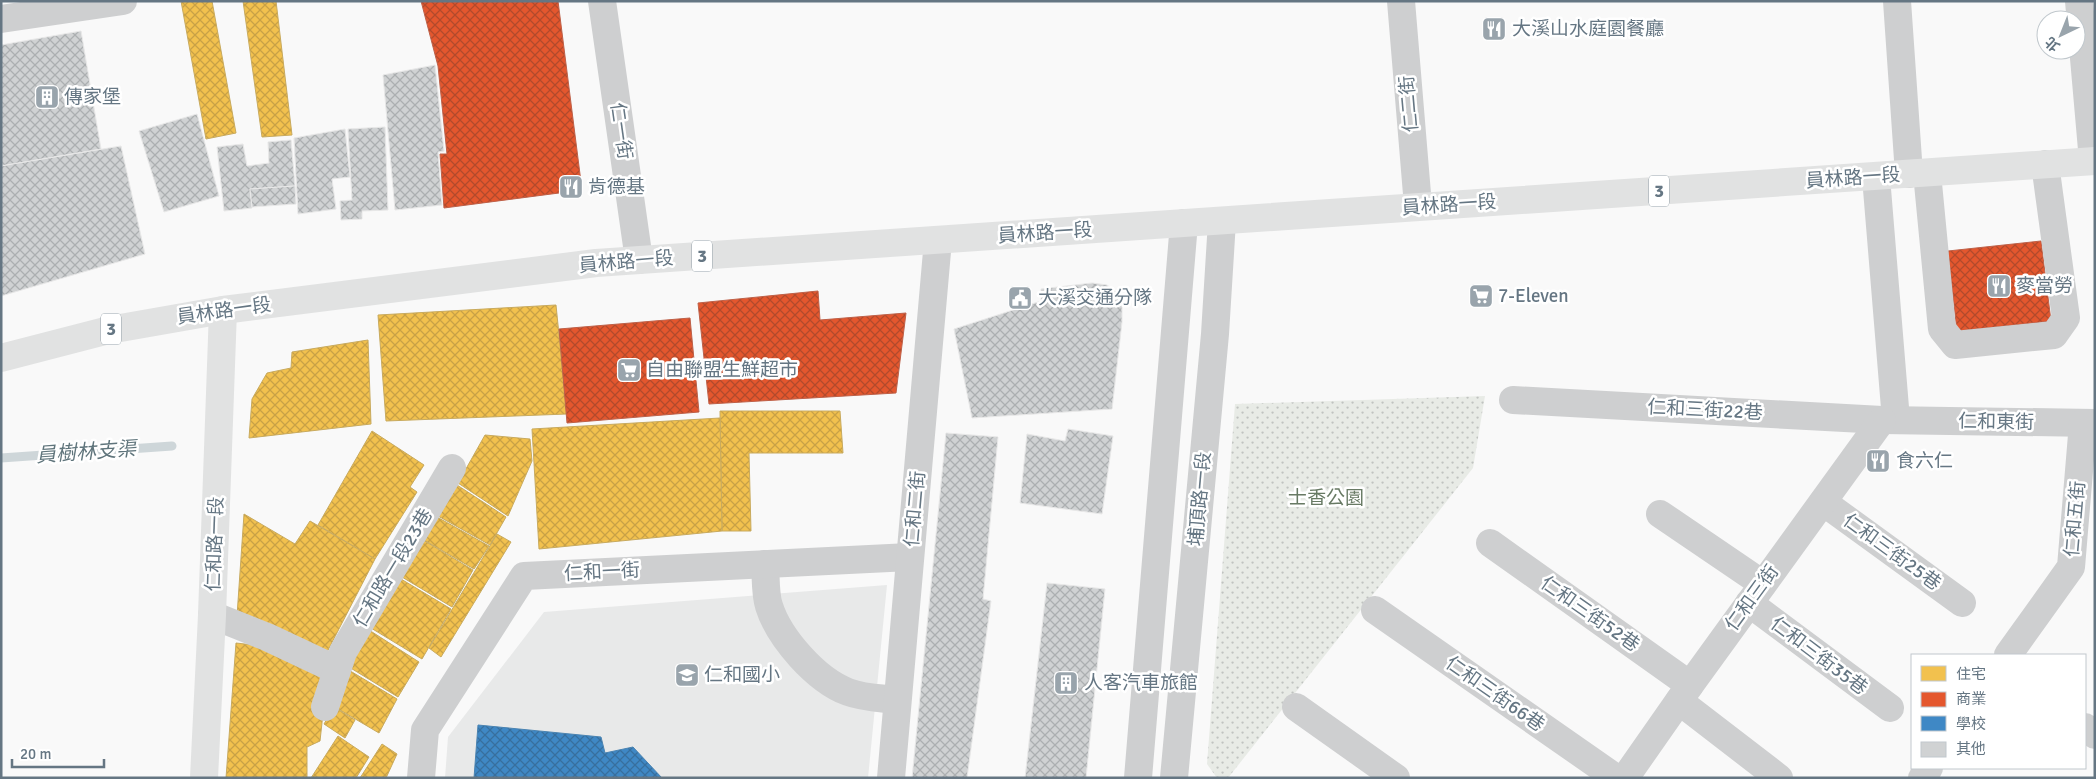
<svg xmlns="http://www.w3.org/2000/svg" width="2096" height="779" viewBox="0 0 2096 779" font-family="Signika,'Noto Sans TC',sans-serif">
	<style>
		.built { fill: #e8e9e9 }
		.park { fill: url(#park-dots) }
		.homes { fill: url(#homes-cross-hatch); stroke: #c8aa5e }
		.shops { fill: url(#shops-cross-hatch); stroke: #be6048 }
		.schools { fill: url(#schools-cross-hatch); stroke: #4a83b1 }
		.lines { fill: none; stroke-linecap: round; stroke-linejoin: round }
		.stream { stroke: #ced6d9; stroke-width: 9 }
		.building { fill: url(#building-cross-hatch); stroke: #e8e8e8 }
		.minor { stroke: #cecfd0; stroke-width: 28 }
		.major { stroke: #e1e2e2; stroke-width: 28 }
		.labels { text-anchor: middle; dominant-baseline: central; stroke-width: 5; stroke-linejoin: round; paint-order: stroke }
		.shield { fill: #fff; stroke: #939fa8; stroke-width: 1 }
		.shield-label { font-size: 18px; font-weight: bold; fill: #657683 }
		.poi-label { font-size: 19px; fill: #657683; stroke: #fff; text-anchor: start }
		.street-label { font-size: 19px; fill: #657683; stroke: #fff }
		.park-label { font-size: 19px; fill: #687a64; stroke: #fff }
		.water-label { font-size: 20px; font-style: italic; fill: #60757c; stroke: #fff }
	</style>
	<defs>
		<pattern id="park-dots" width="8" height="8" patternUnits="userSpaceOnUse" patternTransform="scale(1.25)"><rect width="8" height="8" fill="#e8ebe6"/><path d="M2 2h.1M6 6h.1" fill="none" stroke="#c0c3c0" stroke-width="1.8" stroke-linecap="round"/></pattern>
		<pattern id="homes-cross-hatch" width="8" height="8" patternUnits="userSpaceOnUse" patternTransform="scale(1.25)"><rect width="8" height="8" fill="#f2c14e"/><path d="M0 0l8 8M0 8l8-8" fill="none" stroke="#c8a146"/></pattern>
		<pattern id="shops-cross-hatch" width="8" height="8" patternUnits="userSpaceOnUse" patternTransform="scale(1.25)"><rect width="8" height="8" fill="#e4572e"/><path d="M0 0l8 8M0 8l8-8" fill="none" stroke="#b24a2c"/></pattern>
		<pattern id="schools-cross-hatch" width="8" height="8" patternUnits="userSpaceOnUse" patternTransform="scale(1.25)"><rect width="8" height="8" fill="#3f88c5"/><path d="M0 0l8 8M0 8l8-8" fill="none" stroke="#376f9e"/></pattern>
		<pattern id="building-cross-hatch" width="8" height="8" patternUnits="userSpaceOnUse" patternTransform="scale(1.25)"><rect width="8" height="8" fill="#d0d2d3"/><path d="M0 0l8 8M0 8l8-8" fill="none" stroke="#acafb1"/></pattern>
	</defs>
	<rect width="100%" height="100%" fill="#f9f9f9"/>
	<!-- built -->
	<path class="built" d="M887,585L868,778H445L448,737L544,612Z"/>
	<!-- park -->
	<path class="park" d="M1485,396L1473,468L1228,778H1217L1207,764L1235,404Z"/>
	<!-- homes -->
	<g class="homes">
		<path d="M181,1H212L236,133L206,139Z"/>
		<path d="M243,1H276L292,135L262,137Z"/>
		<path d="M556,305L567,414L386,421L378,315Z"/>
		<path d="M368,340L371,424L249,438L252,399L267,373L291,368L292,352Z"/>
		<path d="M720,411H840L843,453H749L751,531H722Z"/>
		<path d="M720,418L722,531L539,549L532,429Z"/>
		<path d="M372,431L424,465L410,487L417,492L375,559L318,525Z"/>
		<path d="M485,435L530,439L532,461L508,516L458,483Z"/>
		<path d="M457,485L506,517L490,545L438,516Z"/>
		<path d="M244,514L295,544L310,521L375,559L324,658L237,616Z"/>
		<path d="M437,517L489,546L474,569L424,540Z"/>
		<path d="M497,534L511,542L441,657L429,648Z"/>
		<path d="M423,540L473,570L452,607L402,577Z"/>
		<path d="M401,579L451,609L422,659L371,628Z"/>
		<path d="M369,630L419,662L398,697L349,667Z"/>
		<path d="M236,643L279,648L328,668L320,741L307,747V778H226Z"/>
		<path d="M347,669L397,699L379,733L330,704Z"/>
		<path d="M334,707L355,720L345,738L324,724Z"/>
		<path d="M338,736L369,757L356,778H311Z"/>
		<path d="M382,744L397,754L386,778H360Z"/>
	</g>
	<!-- shops -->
	<g class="shops">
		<path d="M421,1H558L582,190L444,208L440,154H447L438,66Z"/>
		<path d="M2041,241L2051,321L1957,331L1948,251Z"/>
		<path d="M818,291L820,320L906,313L896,393L709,404L698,303Z"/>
		<path d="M690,318L699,412L567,423L559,329Z"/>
	</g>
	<!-- schools -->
	<path class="schools" d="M478,725L601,737L605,753L633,747L662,778H474Z"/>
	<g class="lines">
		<!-- stream -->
		<path class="stream" d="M1,458L172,446"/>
	</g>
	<!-- building -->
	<g class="building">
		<path d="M81,31L101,149L1,166V45Z"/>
		<path d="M435,65L444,151L438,152L442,205L395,210L383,75Z"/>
		<path d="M197,114L219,196L164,212L139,131Z"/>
		<path d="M385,127L388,210L362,211V219L341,220L340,201L352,200L348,129Z"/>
		<path d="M345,129L350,177L332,179L336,209L298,214L294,138Z"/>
		<path d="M291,140L295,186L250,189L252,208L224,211L217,147L243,144L247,166L269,163L268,142Z"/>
		<path d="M121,146L145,254L1,296V166Z"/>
		<path d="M295,186L296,204L252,207L250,189Z"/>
		<path d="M1092,283L1107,285L1116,292L1122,300V322L1112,409L972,418L954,329L1041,301V289Z"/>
		<path d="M1068,429L1113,436L1102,514L1020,503L1027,434L1065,441Z"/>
		<path d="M946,433L998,437L983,599L991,601L967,778H912Z"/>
		<path d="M1047,583L1105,589L1086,778H1025Z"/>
	</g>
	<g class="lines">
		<!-- minor -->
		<g class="minor">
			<path d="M602,1L639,260"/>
			<path d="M1401,1L1418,206"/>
			<path d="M1897,1L1909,174"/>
			<path d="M2079,1L2093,161"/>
			<path d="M1,19L123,1"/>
			<path d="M1927,173L1942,329L1955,345L2054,335L2066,318L2045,164"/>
			<path d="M1876,177L1896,420"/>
			<path d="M1513,400L1882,420L2095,423"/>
			<path d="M1823,502L1962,603"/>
			<path d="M1660,514L1763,584"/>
			<path d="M1490,543L1690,685"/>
			<path d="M765,564C766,577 765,594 769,606C779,638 816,680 848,692C864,698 881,698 897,700"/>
			<path d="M1749,603L1890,708"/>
			<path d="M1375,610L1616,778"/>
			<path d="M212,615L267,637L337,670"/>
			<path d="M2008,655L2071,567L2083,423"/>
			<path d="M1679,701L1779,778"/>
			<path d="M325,707L343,652L452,468"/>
			<path d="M1296,707L1396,778"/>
			<path d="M2085,727L2095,735"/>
			<path d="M421,778L425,730L524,576L910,557"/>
			<path d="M891,778L938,240"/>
			<path d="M1138,778L1184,223"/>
			<path d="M1174,778L1215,334L1222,221"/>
			<path d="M1625,778L1690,685L1882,420"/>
			<path d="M1922,778L1929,768"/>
		</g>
		<!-- major -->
		<g class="major">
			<path d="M1,358L109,330L223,310L596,263L2095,161"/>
			<path d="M204,778L212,615L223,310"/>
		</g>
	</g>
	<!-- icons -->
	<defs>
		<symbol id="restaurant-square" viewBox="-11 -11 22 22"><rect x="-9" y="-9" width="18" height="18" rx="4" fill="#99a4ac" stroke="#fff"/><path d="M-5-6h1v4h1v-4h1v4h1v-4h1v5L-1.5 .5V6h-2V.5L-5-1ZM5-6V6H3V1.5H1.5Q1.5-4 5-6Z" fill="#fff"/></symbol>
		<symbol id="building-square" viewBox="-11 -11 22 22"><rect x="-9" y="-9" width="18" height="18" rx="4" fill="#99a4ac" stroke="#fff"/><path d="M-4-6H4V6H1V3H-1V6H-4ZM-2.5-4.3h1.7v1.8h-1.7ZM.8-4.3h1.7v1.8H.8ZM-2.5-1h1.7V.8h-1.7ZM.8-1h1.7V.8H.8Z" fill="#fff"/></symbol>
		<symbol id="supermarket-square" viewBox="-11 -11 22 22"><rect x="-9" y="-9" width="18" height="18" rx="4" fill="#99a4ac" stroke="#fff"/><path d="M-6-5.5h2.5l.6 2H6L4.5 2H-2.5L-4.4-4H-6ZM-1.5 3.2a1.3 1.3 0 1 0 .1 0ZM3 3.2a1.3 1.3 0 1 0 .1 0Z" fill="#fff"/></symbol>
		<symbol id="civic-square" viewBox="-11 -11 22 22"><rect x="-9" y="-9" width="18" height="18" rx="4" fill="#99a4ac" stroke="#fff"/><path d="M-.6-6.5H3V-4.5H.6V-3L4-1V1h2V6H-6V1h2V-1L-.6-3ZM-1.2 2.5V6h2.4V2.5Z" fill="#fff"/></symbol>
		<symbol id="school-square" viewBox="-11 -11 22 22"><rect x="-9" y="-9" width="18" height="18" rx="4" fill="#99a4ac" stroke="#fff"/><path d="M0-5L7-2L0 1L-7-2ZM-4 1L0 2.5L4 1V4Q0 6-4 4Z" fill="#fff"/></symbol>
	</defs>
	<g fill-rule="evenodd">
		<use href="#restaurant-square" x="1480" y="15" width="28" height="28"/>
		<use href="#building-square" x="33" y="83" width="28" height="28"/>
		<use href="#restaurant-square" x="557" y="173" width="28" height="28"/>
		<use href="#restaurant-square" x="1985" y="272" width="28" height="28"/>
		<use href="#supermarket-square" x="1467" y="282" width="28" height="28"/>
		<use href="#civic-square" x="1006" y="284" width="28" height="28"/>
		<use href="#supermarket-square" x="615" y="356" width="28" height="28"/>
		<use href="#restaurant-square" x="1864" y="447" width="28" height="28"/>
		<use href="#school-square" x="673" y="661" width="28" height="28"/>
		<use href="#building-square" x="1052" y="669" width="28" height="28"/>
	</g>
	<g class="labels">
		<!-- shield labels -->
		<g class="shield">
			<rect x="1649" y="175.5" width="20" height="31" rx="4"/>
			<rect x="692" y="240.5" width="20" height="31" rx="4"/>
			<rect x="101" y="313.5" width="20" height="31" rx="4"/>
		</g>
		<g class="shield-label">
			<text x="1659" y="191">3</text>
			<text x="702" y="256">3</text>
			<text x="111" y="329">3</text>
		</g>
		<!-- poi labels -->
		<g class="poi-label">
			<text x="1512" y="29">大溪山水庭園餐廳</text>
			<text x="64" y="97">傳家堡</text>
			<text x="588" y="187">肯德基</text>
			<text x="2016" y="286">麥當勞</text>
			<text x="1498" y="296">7-Eleven</text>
			<text x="1038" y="298">大溪交通分隊</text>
			<text x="646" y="370">自由聯盟生鮮超市</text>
			<text x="1896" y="461">食六仁</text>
			<text x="704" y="675">仁和國小</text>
			<text x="1084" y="683">人客汽車旅館</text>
		</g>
		<!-- street labels -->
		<g class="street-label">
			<text transform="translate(1409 104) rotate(-95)">仁二街</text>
			<text transform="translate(621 131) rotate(82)">仁一街</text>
			<text transform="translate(1853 178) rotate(-4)">員林路一段</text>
			<text transform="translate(1449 205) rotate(-4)">員林路一段</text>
			<text transform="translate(1045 233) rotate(-4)">員林路一段</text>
			<text transform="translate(626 262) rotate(-5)">員林路一段</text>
			<text transform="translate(224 311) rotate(-8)">員林路一段</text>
			<text transform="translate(1705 410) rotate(3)">仁和三街22巷</text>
			<text transform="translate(1996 422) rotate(1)">仁和東街</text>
			<text transform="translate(1200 499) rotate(-85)">埔頂路一段</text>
			<text transform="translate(915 509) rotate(-85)">仁和二街</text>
			<text transform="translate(2075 519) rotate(-85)">仁和五街</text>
			<text transform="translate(215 544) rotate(-88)">仁和路一段</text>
			<text transform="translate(1892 552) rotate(36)">仁和三街25巷</text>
			<text transform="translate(393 568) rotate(-59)">仁和路一段23巷</text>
			<text transform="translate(602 572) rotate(-3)">仁和一街</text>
			<text transform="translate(1752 598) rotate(-54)">仁和三街</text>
			<text transform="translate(1590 614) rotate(35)">仁和三街52巷</text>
			<text transform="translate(1819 656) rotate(37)">仁和三街35巷</text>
			<text transform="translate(1495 694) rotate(35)">仁和三街66巷</text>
		</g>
		<!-- park labels -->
		<g class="park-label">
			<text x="1326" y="498">士香公園</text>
		</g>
		<!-- water labels -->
		<g class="water-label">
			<text transform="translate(86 452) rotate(-4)">員樹林支渠</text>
		</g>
	</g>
	<!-- border -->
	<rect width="2096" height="779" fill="none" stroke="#657683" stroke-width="5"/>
	<!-- legend -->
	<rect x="1911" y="654" width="175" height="115" fill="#ffffff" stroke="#c1c8cd"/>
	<rect x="1921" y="666" width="25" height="15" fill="#f2c14e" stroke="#c1c8cd"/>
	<text x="1956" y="679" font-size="15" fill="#657683">住宅</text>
	<rect x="1921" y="692" width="25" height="15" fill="#e4572e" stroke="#c1c8cd"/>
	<text x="1956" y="704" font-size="15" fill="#657683">商業</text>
	<rect x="1921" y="716" width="25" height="15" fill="#3f88c5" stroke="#c1c8cd"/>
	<text x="1956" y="729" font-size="15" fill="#657683">學校</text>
	<rect x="1921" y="742" width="25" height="15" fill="#d0d2d3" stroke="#c1c8cd"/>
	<text x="1956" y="754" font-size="15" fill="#657683">其他</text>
	<!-- north arrow -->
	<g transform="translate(2061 35) rotate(223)"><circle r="24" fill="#ffffff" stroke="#c1c8cd"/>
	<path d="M0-4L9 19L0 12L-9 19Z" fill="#99a4ac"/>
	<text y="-8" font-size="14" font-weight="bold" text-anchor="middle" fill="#657683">北</text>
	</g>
	<!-- scale -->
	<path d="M12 759v8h92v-8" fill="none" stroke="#657683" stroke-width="2.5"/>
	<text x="20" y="759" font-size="15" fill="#657683" stroke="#ffffff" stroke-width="4" paint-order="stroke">20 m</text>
</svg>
